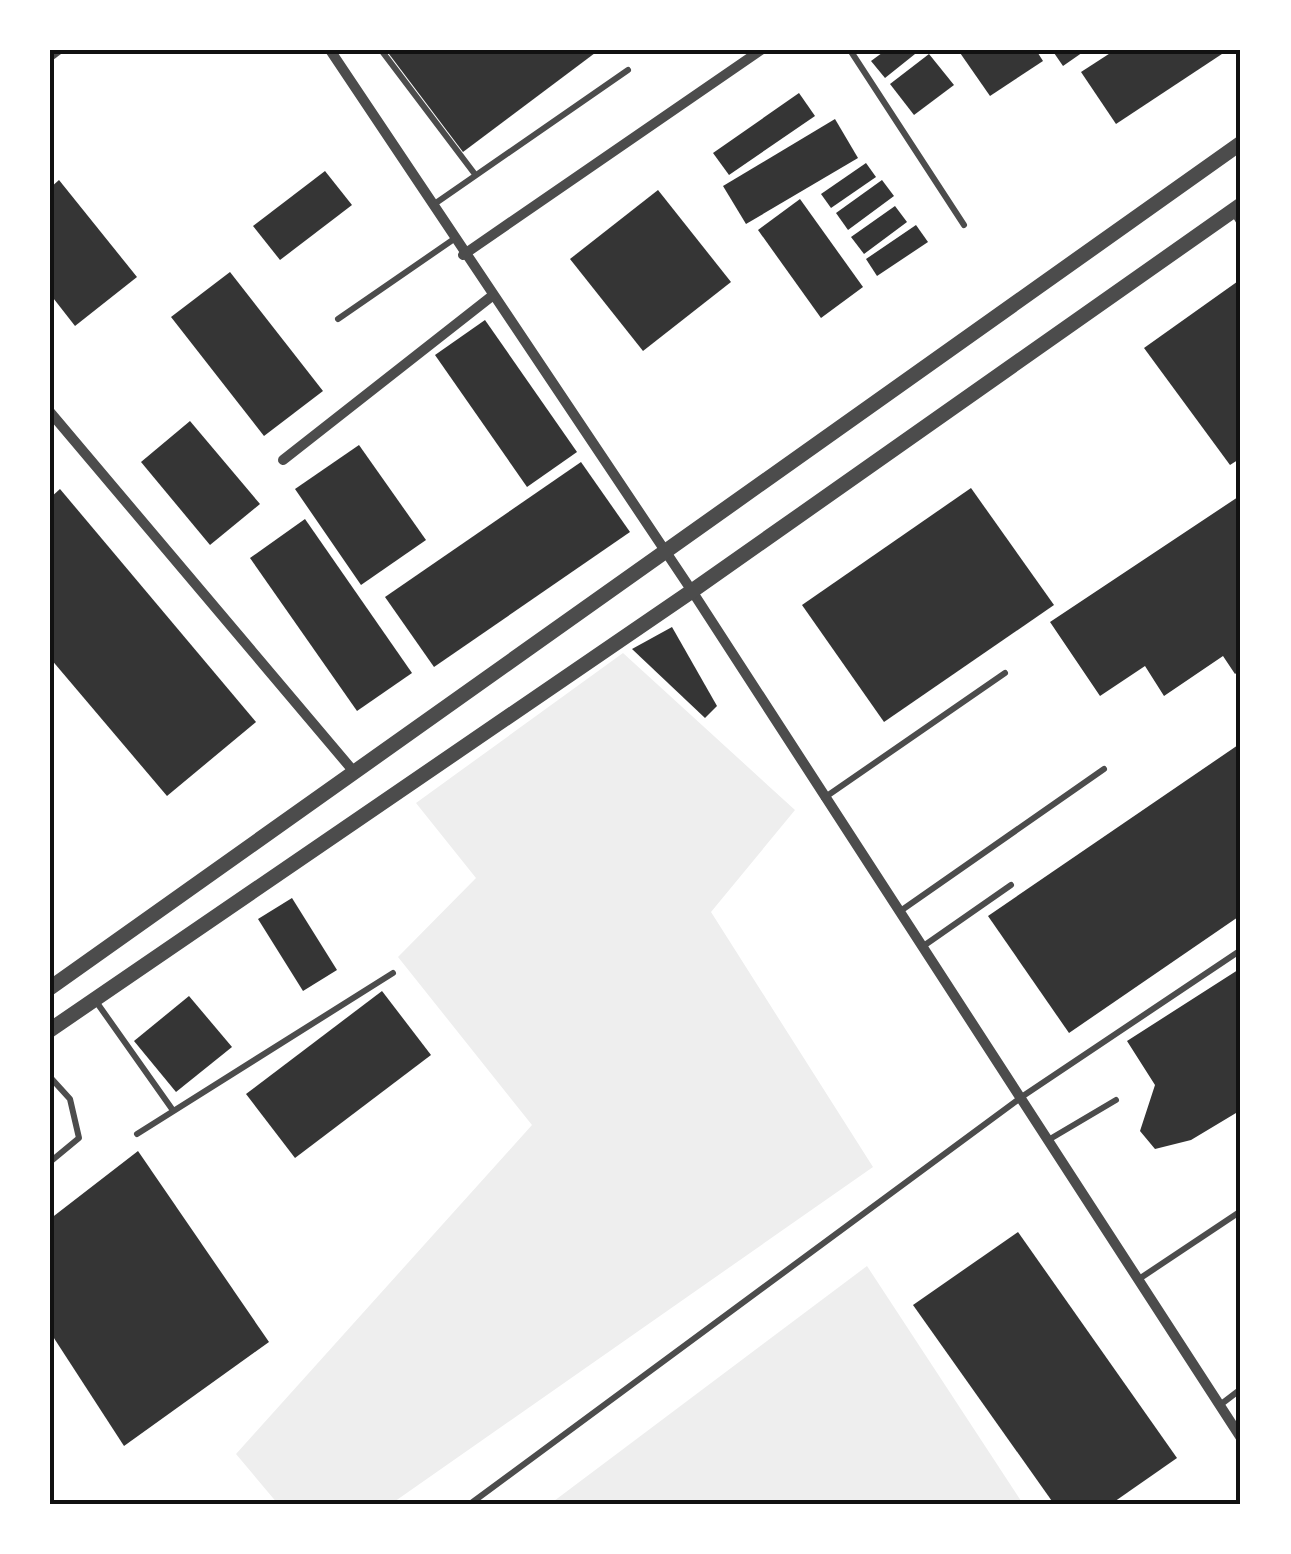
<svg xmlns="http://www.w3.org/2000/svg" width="1291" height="1554" viewBox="0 0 1291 1554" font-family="Roboto,sans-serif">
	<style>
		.green { fill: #eee }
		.building { fill: #353535 }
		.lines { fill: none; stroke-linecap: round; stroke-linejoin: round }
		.service { stroke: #4c4c4c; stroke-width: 6 }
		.minor { stroke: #4c4c4c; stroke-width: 10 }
		.tertiary { stroke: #4c4c4c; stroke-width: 15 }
		.neatline { fill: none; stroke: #111; stroke-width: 4 }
	</style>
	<rect width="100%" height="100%" fill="#fff"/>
	<!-- green -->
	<g class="green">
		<path d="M623,653L795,810L711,912L873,1167L391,1504H278L236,1454L532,1125L398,957L476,878L416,803Z"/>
		<path d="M867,1266L1023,1504H550Z"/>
	</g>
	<!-- building -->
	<g class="building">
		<path d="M386,50H599L463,152Z"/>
		<path d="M886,50H920L885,78L871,61Z"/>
		<path d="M958,50H1036L1043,61L990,96Z"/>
		<path d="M1052,50H1086L1063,66Z"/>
		<path d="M1115,50H1228L1116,124L1081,72Z"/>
		<path d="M929,54L954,85L914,115L890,84Z"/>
		<path d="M799,93L815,116L729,175L713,153Z"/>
		<path d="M835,119L858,158L746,224L723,186Z"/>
		<path d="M866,163L876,177L831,208L821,194Z"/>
		<path d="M325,171L352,205L280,260L253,226Z"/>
		<path d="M59,180L137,277L75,326L50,294V188Z"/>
		<path d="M882,180L894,196L848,230L836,213Z"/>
		<path d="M658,190L731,282L643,351L570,259Z"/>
		<path d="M800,199L863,287L821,318L758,230Z"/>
		<path d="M895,206L907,222L864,254L851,237Z"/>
		<path d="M916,225L928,242L877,276L866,259Z"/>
		<path d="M230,272L323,391L264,436L171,317Z"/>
		<path d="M1241,279V458L1230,465L1144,348Z"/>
		<path d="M485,320L577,452L527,487L435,355Z"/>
		<path d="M190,421L260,504L210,545L141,462Z"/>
		<path d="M359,445L426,540L361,585L295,489Z"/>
		<path d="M581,462L630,532L434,667L385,597Z"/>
		<path d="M971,488L1054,605L884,722L802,605Z"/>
		<path d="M60,489L256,722L167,796L50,658V498Z"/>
		<path d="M1238,497L1241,669L1235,674L1223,656L1164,696L1145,666L1100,696L1050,622Z"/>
		<path d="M305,519L412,673L357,711L250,558Z"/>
		<path d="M672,627L717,706L705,718L632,649Z"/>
		<path d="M1241,743V915L1069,1033L988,916Z"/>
		<path d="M292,898L337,970L303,991L258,919Z"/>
		<path d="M1241,968V1110L1191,1140L1155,1149L1140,1131L1155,1085L1127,1041Z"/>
		<path d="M382,991L431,1055L295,1158L246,1094Z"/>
		<path d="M189,996L232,1047L176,1092L134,1041Z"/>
		<path d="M138,1151L269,1342L124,1446L50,1332V1219Z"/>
		<path d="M1018,1232L1177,1458L1111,1504H1054L913,1305Z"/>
	</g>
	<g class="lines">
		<!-- service -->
		<g class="service">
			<path d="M381,50L474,173"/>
			<path d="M850,50L964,225"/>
			<path d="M433,205L628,70"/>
			<path d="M1233,212L1241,225"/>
			<path d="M338,319L454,239"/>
			<path d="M824,798L1005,673"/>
			<path d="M899,912L1104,769"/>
			<path d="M922,947L1011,885"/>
			<path d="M95,1000L172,1109"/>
			<path d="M50,1077L70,1099L79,1138L50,1162"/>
			<path d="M137,1134L393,973"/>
			<path d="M1050,1139L1116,1100"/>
			<path d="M1139,1279L1241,1211"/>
			<path d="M1220,1405L1241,1389"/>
			<path d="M470,1504L1023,1096L1241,950"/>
		</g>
		<!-- minor -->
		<g class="minor">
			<path d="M330,50L692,591L1241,1438"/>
			<path d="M50,56L58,50"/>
			<path d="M463,255L761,50"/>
			<path d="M50,412L355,773"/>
			<path d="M283,460L492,296"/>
		</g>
		<!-- tertiary -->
		<g class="tertiary">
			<path d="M50,988L1241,143"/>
			<path d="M50,1030L692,591L1241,205"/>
		</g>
	</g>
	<!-- border -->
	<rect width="1291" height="1554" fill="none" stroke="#ffffff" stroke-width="105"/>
	<rect x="52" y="52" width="1186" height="1450" class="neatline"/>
</svg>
